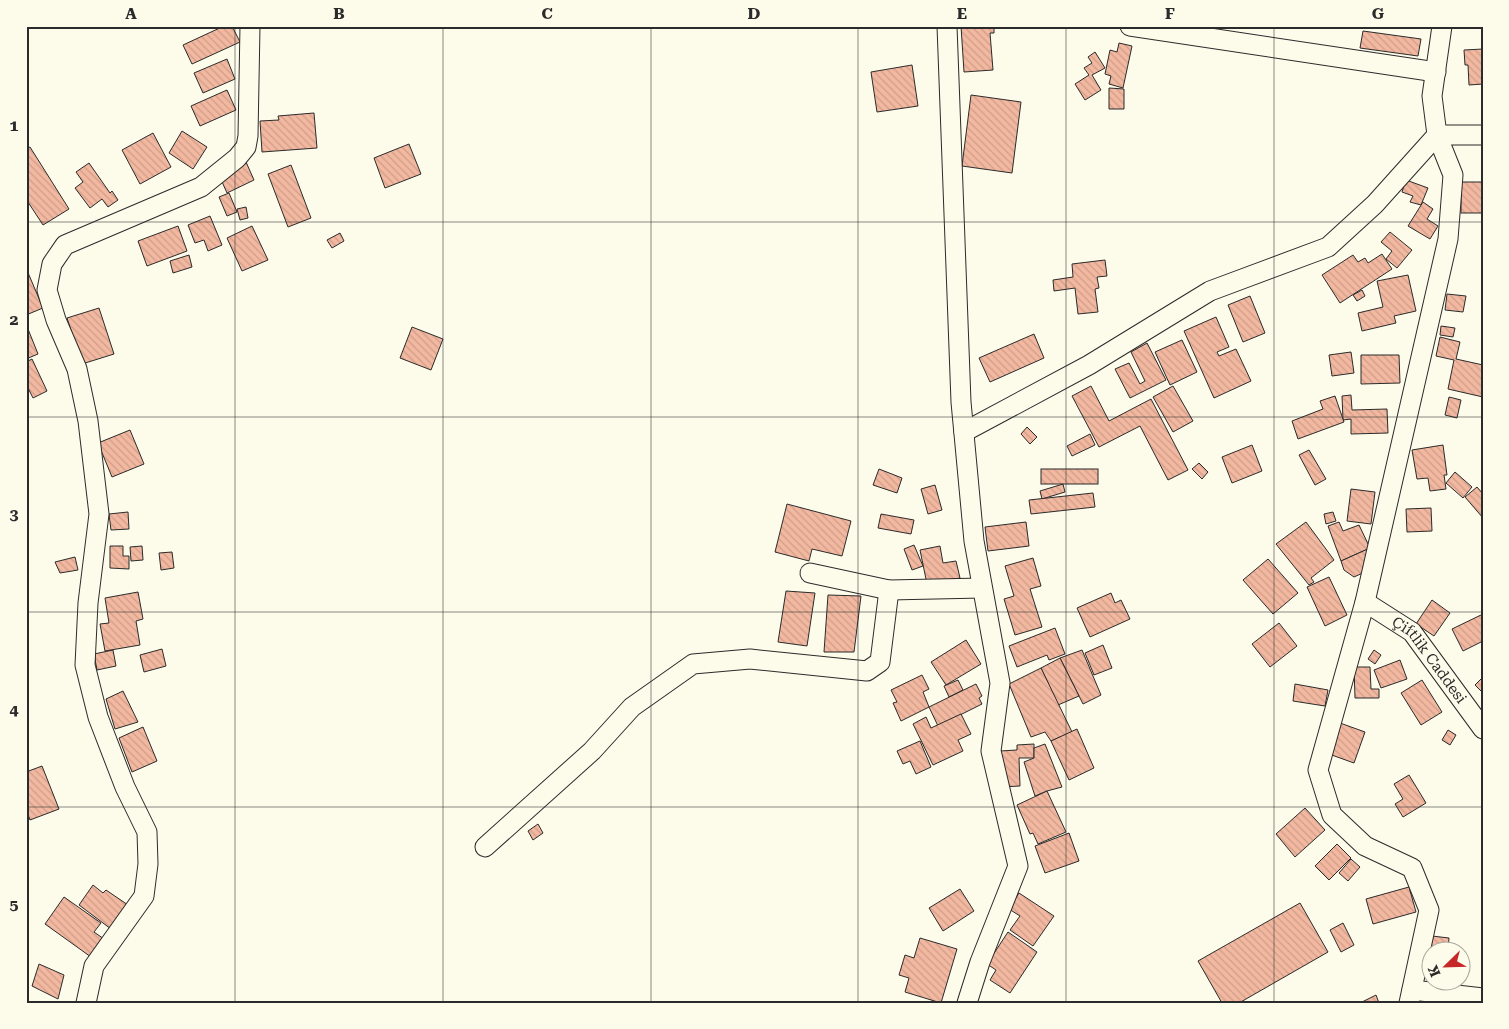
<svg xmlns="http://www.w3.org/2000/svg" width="1509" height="1029" viewBox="0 0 1509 1029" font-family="'Roboto Serif',serif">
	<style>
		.building { fill: url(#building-back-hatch); stroke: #2b2b2b }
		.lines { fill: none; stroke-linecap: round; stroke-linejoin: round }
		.minor-casing { stroke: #2b2b2b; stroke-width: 21 }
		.minor { stroke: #fdfbea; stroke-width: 19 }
		.grid { fill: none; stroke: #2b2b2b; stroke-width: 1; stroke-opacity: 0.55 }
		.labels { text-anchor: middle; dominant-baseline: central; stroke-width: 4; stroke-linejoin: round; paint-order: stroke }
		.street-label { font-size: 15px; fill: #2b2b2b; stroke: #fdfbea }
		.neatline { fill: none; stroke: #2b2b2b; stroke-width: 2 }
		.grid-label { font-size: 16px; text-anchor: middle; font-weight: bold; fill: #2b2b2b }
	</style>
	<defs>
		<pattern id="building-back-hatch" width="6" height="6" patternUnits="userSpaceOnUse" patternTransform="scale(1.25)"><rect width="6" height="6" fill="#f2b8a0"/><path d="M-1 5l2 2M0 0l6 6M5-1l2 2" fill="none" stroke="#d09e8a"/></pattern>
	</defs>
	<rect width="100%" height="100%" fill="#fdfbea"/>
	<!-- building -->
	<g class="building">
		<path d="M224,26H232L240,42L192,64L183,45Z"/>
		<path d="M961,26H994V33H990L993,70L964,72Z"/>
		<path d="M1363,31L1421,39L1418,56L1360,48Z"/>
		<path d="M1119,43L1132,46L1123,88L1109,84L1111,76L1105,74L1110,50L1117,52Z"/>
		<path d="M1483,49V84L1469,85L1468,65H1465L1464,50Z"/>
		<path d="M1095,52L1105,68L1092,75L1101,90L1085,100L1075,84L1089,75L1084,68L1092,63L1088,57Z"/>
		<path d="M227,59L235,79L203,93L194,73Z"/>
		<path d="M912,65L918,106L877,112L871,72Z"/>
		<path d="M1109,88L1124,89V109H1109Z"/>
		<path d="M227,90L236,110L200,126L191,106Z"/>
		<path d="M971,95L1021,102L1012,173L962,166Z"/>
		<path d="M314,113L317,148L262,152L260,121L279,120L278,116Z"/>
		<path d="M182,131L207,147L193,169L169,153Z"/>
		<path d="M153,133L171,167L140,184L122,150Z"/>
		<path d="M409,144L421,174L385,188L374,158Z"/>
		<path d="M30,147L69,209L43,225L26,199V149Z"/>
		<path d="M246,162L254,180L227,193L219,175Z"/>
		<path d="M89,163L110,193L112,191L118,200L108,207L102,199L90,208L75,188L83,182L76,172Z"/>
		<path d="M291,165L311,218L288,227L268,174Z"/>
		<path d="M1406,180L1428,188L1421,205L1410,202L1413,196L1402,192Z"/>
		<rect x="1461" y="182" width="22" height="31"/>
		<path d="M229,193L237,212L227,216L219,197Z"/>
		<path d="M1423,202L1433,209L1427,219L1438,226L1430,239L1408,226Z"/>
		<path d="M246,207L248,218L240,220L237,209Z"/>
		<path d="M210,216L222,245L208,251L204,240L195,243L188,225Z"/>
		<path d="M178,226L187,251L147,266L138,241Z"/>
		<path d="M252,226L268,260L242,271L227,238Z"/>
		<path d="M1390,232L1412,250L1397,268L1386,259L1392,251L1381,242Z"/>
		<path d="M340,233L344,241L332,248L327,240Z"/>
		<path d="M1382,254L1392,269L1340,303L1322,275L1353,255L1358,262L1365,258L1368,263Z"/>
		<path d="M189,255L192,267L173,273L170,261Z"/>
		<path d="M1105,260L1107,276L1097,277L1099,288L1095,289L1098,312L1078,314L1075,288L1054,291L1053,280L1073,277L1072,264Z"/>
		<path d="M26,268L43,308L26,315Z"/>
		<path d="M1408,275L1416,311L1394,316L1396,323L1362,331L1358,313L1383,307L1377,281Z"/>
		<path d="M1362,290L1365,296L1357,301L1353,295Z"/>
		<path d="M1447,294L1466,296L1463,312L1445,310Z"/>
		<path d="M1250,296L1265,333L1243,342L1228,305Z"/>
		<path d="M99,308L114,354L82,364L67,318Z"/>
		<path d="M1216,317L1229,347L1217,352L1219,356L1236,349L1251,381L1214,398L1184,331Z"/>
		<path d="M26,324L38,354L26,359Z"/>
		<path d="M1441,326L1455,328L1453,337L1440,335Z"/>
		<path d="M412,327L443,339L431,370L400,358Z"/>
		<path d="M1034,334L1044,358L990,382L979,358Z"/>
		<path d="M1440,337L1460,342L1456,359L1483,365V397L1448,389L1454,360L1436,356Z"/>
		<path d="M1182,340L1197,372L1170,385L1155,352Z"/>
		<path d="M1147,343L1166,380L1130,398L1115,369L1129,363L1140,384L1145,381L1131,352Z"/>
		<path d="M1351,352L1354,373L1332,376L1329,355Z"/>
		<path d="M1361,355H1399L1400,383L1361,384Z"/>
		<path d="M32,359L47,391L33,398L26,384V362Z"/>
		<path d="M1091,386L1109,421L1151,399L1188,470L1168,480L1140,426L1099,447L1072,396Z"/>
		<path d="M1173,386L1193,421L1173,432L1153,397Z"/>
		<path d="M1351,395L1352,410L1387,409L1388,433L1351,434V419L1343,420L1342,396Z"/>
		<path d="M1335,396L1344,422L1298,439L1292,421L1323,409L1320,401Z"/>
		<path d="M1449,397L1461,400L1457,418L1445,415Z"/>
		<path d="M1027,427L1037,437L1030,444L1021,434Z"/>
		<path d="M130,430L144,464L112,477L98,443Z"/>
		<path d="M1090,434L1095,445L1072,456L1067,446Z"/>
		<path d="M1252,445L1262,471L1232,483L1222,457Z"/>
		<path d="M1443,445L1447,475H1444L1446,489L1430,491L1428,478L1417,479L1412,450Z"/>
		<path d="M1309,450L1326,479L1315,485L1299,455Z"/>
		<path d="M1199,463L1208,472L1202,479L1192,469Z"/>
		<path d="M879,469L902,478L897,493L873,485Z"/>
		<rect x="1041" y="469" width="57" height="15"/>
		<path d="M1455,472L1472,487L1463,498L1446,483Z"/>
		<path d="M1063,484L1065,492L1042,499L1040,491Z"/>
		<path d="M935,485L942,510L928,514L921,489Z"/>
		<path d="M1477,487L1483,494V518L1465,497Z"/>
		<path d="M1351,489L1375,492L1371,524L1347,521Z"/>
		<path d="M1093,493L1095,507L1031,514L1029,500Z"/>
		<path d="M787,504L851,521L842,556L812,549L809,561L775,552Z"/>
		<path d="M1431,508L1432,531L1407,532L1406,509Z"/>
		<path d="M128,512L129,529L111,530L109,514Z"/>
		<path d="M1333,512L1336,521L1326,524L1324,514Z"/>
		<path d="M881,514L914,520L911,534L878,528Z"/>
		<path d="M1026,522L1029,546L988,551L985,527Z"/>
		<path d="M1306,522L1334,560L1311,578L1314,582L1309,585L1276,544Z"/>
		<path d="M1339,522L1343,531L1359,525L1370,548L1341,561L1328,526Z"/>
		<path d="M914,545L923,566L912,570L904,549Z"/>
		<path d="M110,546H123V556H129V569L110,568Z"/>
		<path d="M142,546L143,560L131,561L130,547Z"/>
		<path d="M940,546L943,563L956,561L960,578L927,584L920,550Z"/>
		<path d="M1370,548L1365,572L1354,577L1344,570L1341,561Z"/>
		<path d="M172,552L174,568L161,570L159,553Z"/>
		<path d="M75,557L78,570L60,573L55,562Z"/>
		<path d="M1033,558L1041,586L1030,589L1042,627L1015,635L1004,599L1014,596L1005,566Z"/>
		<path d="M1268,559L1298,593L1273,614L1243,580Z"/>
		<path d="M1329,577L1347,615L1325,626L1307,587Z"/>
		<path d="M786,591L815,593L807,646L778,642Z"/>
		<path d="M138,592L143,619L136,621L140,645L105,651L100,624L109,623L105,598Z"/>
		<path d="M1111,593L1115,603L1121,600L1130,619L1090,637L1077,608Z"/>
		<path d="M828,595L861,596L854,652H824Z"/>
		<path d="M1432,600L1450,613L1434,636L1416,624Z"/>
		<path d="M1483,614V641L1463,651L1452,629Z"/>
		<path d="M1279,623L1297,646L1270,667L1252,644Z"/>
		<path d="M1055,628L1065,654L1049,660L1047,655L1017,667L1009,646Z"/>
		<path d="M966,640L981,664L946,685L931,662Z"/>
		<path d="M1103,645L1112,668L1094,675L1085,653Z"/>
		<path d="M162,649L166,666L144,672L140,655Z"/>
		<path d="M113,650L116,666L97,670L94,654Z"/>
		<path d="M1082,650L1101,695L1083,704L1060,658Z"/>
		<path d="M1374,650L1381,655L1375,664L1368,659Z"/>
		<path d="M1060,658L1079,696L1058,705L1041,668Z"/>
		<path d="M1400,660L1407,679L1381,688L1374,670Z"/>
		<path d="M1354,667H1370L1371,689H1379V698H1355Z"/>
		<path d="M1041,668L1072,732L1051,741L1045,732L1031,737L1009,684Z"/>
		<path d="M922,675L929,689L923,692L929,707L901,721L893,703L897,702L891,690Z"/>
		<path d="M1483,677V693L1475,685Z"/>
		<path d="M958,680L963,690L949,697L944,686Z"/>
		<path d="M1422,680L1442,712L1421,725L1401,693Z"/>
		<path d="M976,684L982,696L979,698L982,704L938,726L929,707Z"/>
		<path d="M1295,684L1328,690L1325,706L1293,701Z"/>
		<path d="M123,691L138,722L115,729L106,699Z"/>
		<path d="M961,714L971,734L958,740L963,751L933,765L913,724L926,717L931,728Z"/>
		<path d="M1340,723L1365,732L1354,763L1329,754Z"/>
		<path d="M143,727L157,761L132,772L119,738Z"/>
		<path d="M1077,729L1094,768L1069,780L1051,741Z"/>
		<path d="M1448,730L1456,735L1450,745L1442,740Z"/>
		<path d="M920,741L931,767L916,774L910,761L903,764L897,751Z"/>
		<path d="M1034,744V758H1019L1020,786L1002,787L1000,751L1017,750V745Z"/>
		<path d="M1045,744L1062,787L1047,791L1035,796L1024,762L1034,758V748Z"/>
		<path d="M42,766L59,809L30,820L26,810V772Z"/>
		<path d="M1409,775L1426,803L1403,817L1395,804L1403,799L1394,784Z"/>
		<path d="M1047,791L1066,832L1038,844L1033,833L1030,834L1017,805Z"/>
		<path d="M1305,808L1325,830L1295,857L1276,834Z"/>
		<path d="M538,824L543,833L533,840L528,831Z"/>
		<path d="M1069,833L1079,861L1045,873L1035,846Z"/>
		<path d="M1337,844L1351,858L1329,880L1315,866Z"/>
		<path d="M1351,859L1360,867L1348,881L1339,873Z"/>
		<path d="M93,885L103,893L106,890L128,905L111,929L79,905Z"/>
		<path d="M1409,887L1416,912L1373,924L1366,899Z"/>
		<path d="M960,889L974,911L943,931L929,908Z"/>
		<path d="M1019,893L1054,916L1033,946L1010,930L1020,916L1009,909Z"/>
		<path d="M64,897L101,923L94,932L104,939L91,957L45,924Z"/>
		<path d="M1300,903L1328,952L1239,1003H1222L1198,961Z"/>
		<path d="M1343,923L1354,945L1341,952L1330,930Z"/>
		<path d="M1008,932L1037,952L1010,993L990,980L996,970L987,964Z"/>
		<path d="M1432,936L1449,938L1448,951L1451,952H1432V977H1428Z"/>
		<path d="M920,938L957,949L941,1003L905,992L909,978L899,975L905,955L914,958Z"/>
		<path d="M39,964L64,975L58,999L32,986Z"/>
		<path d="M1376,995L1379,1003H1360Z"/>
	</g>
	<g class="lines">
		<defs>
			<g id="minor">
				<path d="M947,26L961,402L974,541L1000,683L991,751L1018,866L980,962L967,1003"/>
				<path d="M1130,26L1436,72"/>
				<path d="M964,432L1089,365L1210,291L1328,247L1375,204L1437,135L1432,96L1442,26"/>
				<path d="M810,573L889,590L982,588"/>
				<path id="s1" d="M1365,602L1412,632L1483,729"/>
				<path d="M485,847L592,751L632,707L693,664L750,659L867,671L880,662L889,590"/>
				<path d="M1412,990L1483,998"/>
				<path d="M86,1003L94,966L144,896L148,864L147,832L125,787L98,717L85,665L88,603L99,514L88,421L77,369L56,320L47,290L52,264L65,245L201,187L237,158L246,147L248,136L250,26"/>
				<path d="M1409,1003L1429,910L1412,868L1365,846L1332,815L1318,770L1365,602L1448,239L1453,175L1437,135H1483"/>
			</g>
		</defs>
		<!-- minor casing -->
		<use href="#minor" class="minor-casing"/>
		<!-- minor -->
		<use href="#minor" class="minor"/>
	</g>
	<!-- grid -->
	<path class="grid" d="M235,26V1003M443,26V1003M651,26V1003M858,26V1003M1066,26V1003M1274,26V1003M26,222H1483M26,417H1483M26,612H1483M26,807H1483"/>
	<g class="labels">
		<!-- street labels -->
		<g class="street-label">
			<text stroke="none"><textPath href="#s1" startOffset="88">Çiftlik Caddesi</textPath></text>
		</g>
	</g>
	<!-- border -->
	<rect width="1509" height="1029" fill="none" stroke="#fdfbea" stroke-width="55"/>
	<!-- north arrow -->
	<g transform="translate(1446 966) rotate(247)"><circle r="24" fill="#fdfbea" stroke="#a9a89e"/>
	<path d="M0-4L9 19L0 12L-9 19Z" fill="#c62828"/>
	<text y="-8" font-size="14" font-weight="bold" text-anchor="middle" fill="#2b2b2b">K</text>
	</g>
	<rect x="28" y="28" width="1454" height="974" class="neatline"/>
	<g class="grid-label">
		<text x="131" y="19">A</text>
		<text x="339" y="19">B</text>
		<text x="547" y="19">C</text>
		<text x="754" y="19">D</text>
		<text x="962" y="19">E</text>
		<text x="1170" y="19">F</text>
		<text x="1378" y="19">G</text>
		<text x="14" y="131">1</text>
		<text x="14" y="325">2</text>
		<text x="14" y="520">3</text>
		<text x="14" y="715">4</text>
		<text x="14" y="910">5</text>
	</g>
</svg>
